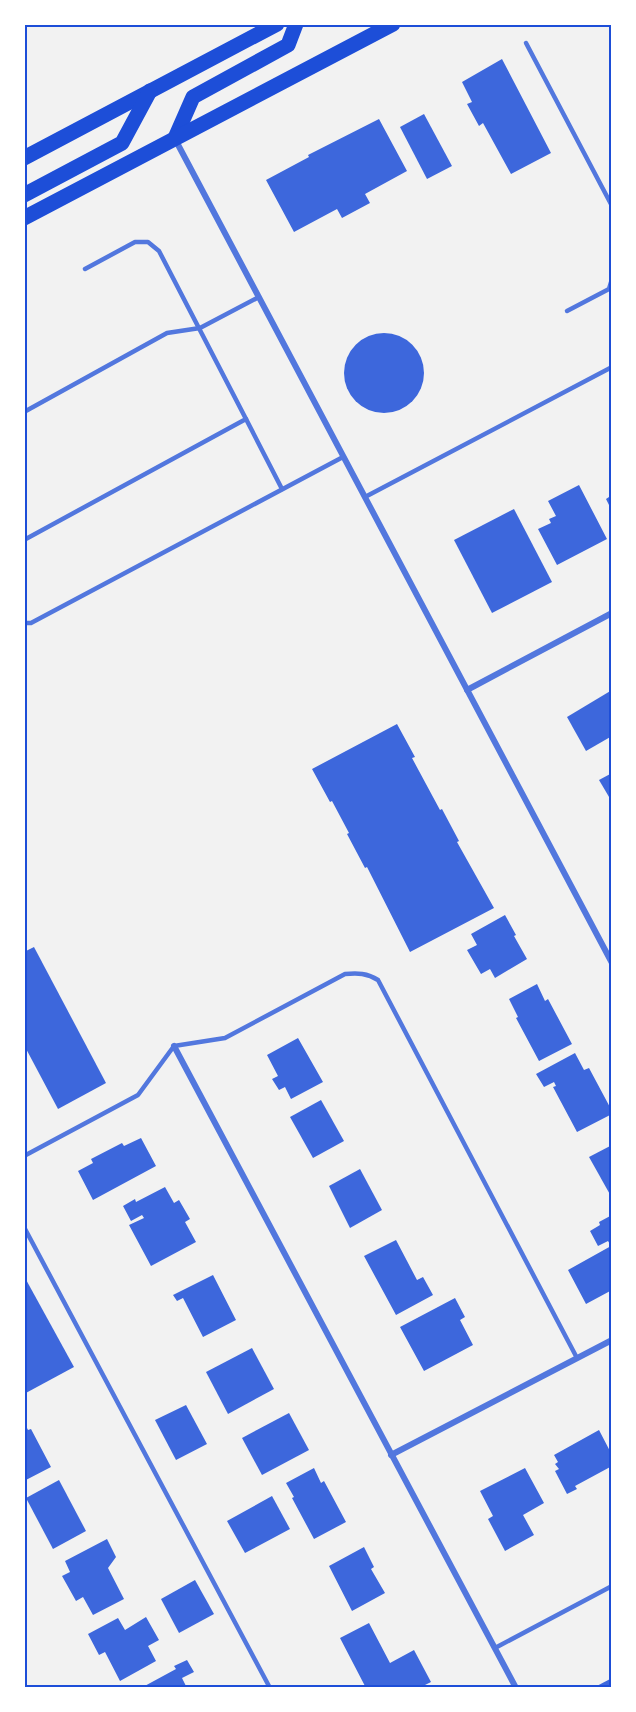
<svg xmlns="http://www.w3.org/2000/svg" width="636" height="1712" viewBox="0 0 636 1712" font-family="'Fira Sans Condensed',sans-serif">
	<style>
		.building { fill: #3d67dc }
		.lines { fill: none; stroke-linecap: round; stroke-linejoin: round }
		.service { stroke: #5277de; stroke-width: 4.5 }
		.minor { stroke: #5277de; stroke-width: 6 }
		.primary { stroke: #1d4ed8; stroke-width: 15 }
		.neatline { fill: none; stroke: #1d4ed8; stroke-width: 2 }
	</style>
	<rect width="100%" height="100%" fill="#f2f2f2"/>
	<!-- building -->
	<g class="building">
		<path d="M502,59L551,153L511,174L483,123L479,126L467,104L472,102L462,82Z"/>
		<path d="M424,114L452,166L427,179L400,127Z"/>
		<path d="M379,119L407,171L365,194L370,203L342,218L337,209L294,232L266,180L309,157L308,155Z"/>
		<circle cx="384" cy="373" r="40"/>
		<path d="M579,485L607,539L557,565L538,529L551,523L549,519L556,516L548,501Z"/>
		<path d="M612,495V511L606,499Z"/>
		<path d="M514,509L552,582L492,613L454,540Z"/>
		<path d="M612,690V736L586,751L567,717Z"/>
		<path d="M397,724L415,757L412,758L440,810L442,809L459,841L457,842L494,908L410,952L367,867L365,868L347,834L349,833L332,801L330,802L312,769Z"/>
		<path d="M612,773V802L599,780Z"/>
		<path d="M505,915L516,935L514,936L527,959L495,978L490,969L481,974L467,950L477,945L471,934Z"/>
		<path d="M34,947L106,1083L58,1109L24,1045V952Z"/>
		<path d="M537,984L545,1001L548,999L572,1044L539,1061L516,1018L518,1017L509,999Z"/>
		<path d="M298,1038L323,1082L291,1099L285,1087L279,1090L272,1079L278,1076L267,1055Z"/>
		<path d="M575,1053L584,1070L589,1068L612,1111V1114L577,1132L553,1087L556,1086L554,1082L544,1087L536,1074Z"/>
		<path d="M321,1100L344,1141L313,1158L290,1117Z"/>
		<path d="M141,1138L156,1166L93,1200L78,1171L93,1163L91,1159L122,1143L124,1146Z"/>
		<path d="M612,1145V1198L589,1157Z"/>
		<path d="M360,1169L382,1210L350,1228L329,1186Z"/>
		<path d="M165,1187L174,1203L179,1200L190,1219L185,1222L196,1242L151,1266L129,1225L144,1218L142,1215L131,1221L123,1206L135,1199L136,1202Z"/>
		<path d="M612,1215V1290L586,1304L568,1270L611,1246L608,1241L598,1246L590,1231L600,1225L599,1222Z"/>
		<path d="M396,1240L417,1280L423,1277L433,1295L396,1315L364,1256Z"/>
		<path d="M213,1275L236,1320L203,1337L183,1298L177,1301L173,1295Z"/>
		<path d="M24,1276L74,1367L24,1394Z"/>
		<path d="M455,1298L465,1317L460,1320L473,1345L424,1371L400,1327Z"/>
		<path d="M252,1348L274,1389L228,1414L206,1372Z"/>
		<path d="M186,1405L207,1444L176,1460L155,1420Z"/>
		<path d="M289,1413L309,1450L262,1475L242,1438Z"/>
		<path d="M24,1422L28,1430L31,1429L51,1467L24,1481Z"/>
		<path d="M599,1430L612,1455V1466L575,1486L577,1489L567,1494L555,1471L559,1469L555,1464L558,1462L554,1455Z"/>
		<path d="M314,1468L321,1483L324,1481L346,1522L314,1539L292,1498L294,1497L286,1483Z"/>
		<path d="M525,1468L544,1503L523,1515L534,1535L505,1551L488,1519L493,1516L480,1491Z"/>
		<path d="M59,1480L86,1531L53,1549L26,1498Z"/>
		<path d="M272,1496L290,1529L245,1553L227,1521Z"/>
		<path d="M107,1539L116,1557L108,1568L124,1599L93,1615L83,1597L76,1601L62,1576L70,1572L65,1561Z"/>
		<path d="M364,1547L374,1567L371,1569L385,1593L352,1611L329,1566Z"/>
		<path d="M195,1580L214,1614L179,1633L161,1599Z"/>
		<path d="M146,1617L159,1640L148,1646L156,1661L120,1681L105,1652L99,1655L88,1634L118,1618L125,1630Z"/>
		<path d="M369,1623L390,1663L414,1650L431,1682L419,1688H366L340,1638Z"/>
		<path d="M187,1660L194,1672L182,1678L187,1688H141L176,1669L174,1666Z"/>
		<path d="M612,1678V1688H593Z"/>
	</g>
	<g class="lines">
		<!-- service -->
		<g class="service">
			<path d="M526,43L612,206"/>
			<path d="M567,311L609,289L612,279"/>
			<path d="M24,412L167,333L200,328L259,297"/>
			<path d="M246,419L282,489"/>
			<path d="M365,497L612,367"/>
			<path d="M24,540L246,419L159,251L148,242H135L85,269"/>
			<path d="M24,623H31L343,457"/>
			<path d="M24,1156L138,1095L174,1046L225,1038L345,974C358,973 367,973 378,980L577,1358"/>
			<path d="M24,1227L270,1688"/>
			<path d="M495,1648L612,1586"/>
		</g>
		<!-- minor -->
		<g class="minor">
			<path d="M175,139L612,963"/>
			<path d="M467,690L612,613"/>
			<path d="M174,1046L516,1688"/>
			<path d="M391,1455L612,1340"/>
		</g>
		<!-- primary -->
		<g class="primary">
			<path d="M175,138L193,97L288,45L296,24"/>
			<path d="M24,158L277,24"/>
			<path d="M24,195L122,143L150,91"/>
			<path d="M24,218L393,24"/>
		</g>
	</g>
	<!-- border -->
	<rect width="636" height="1712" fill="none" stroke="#ffffff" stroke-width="51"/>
	<rect x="26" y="26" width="584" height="1660" class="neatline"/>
</svg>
